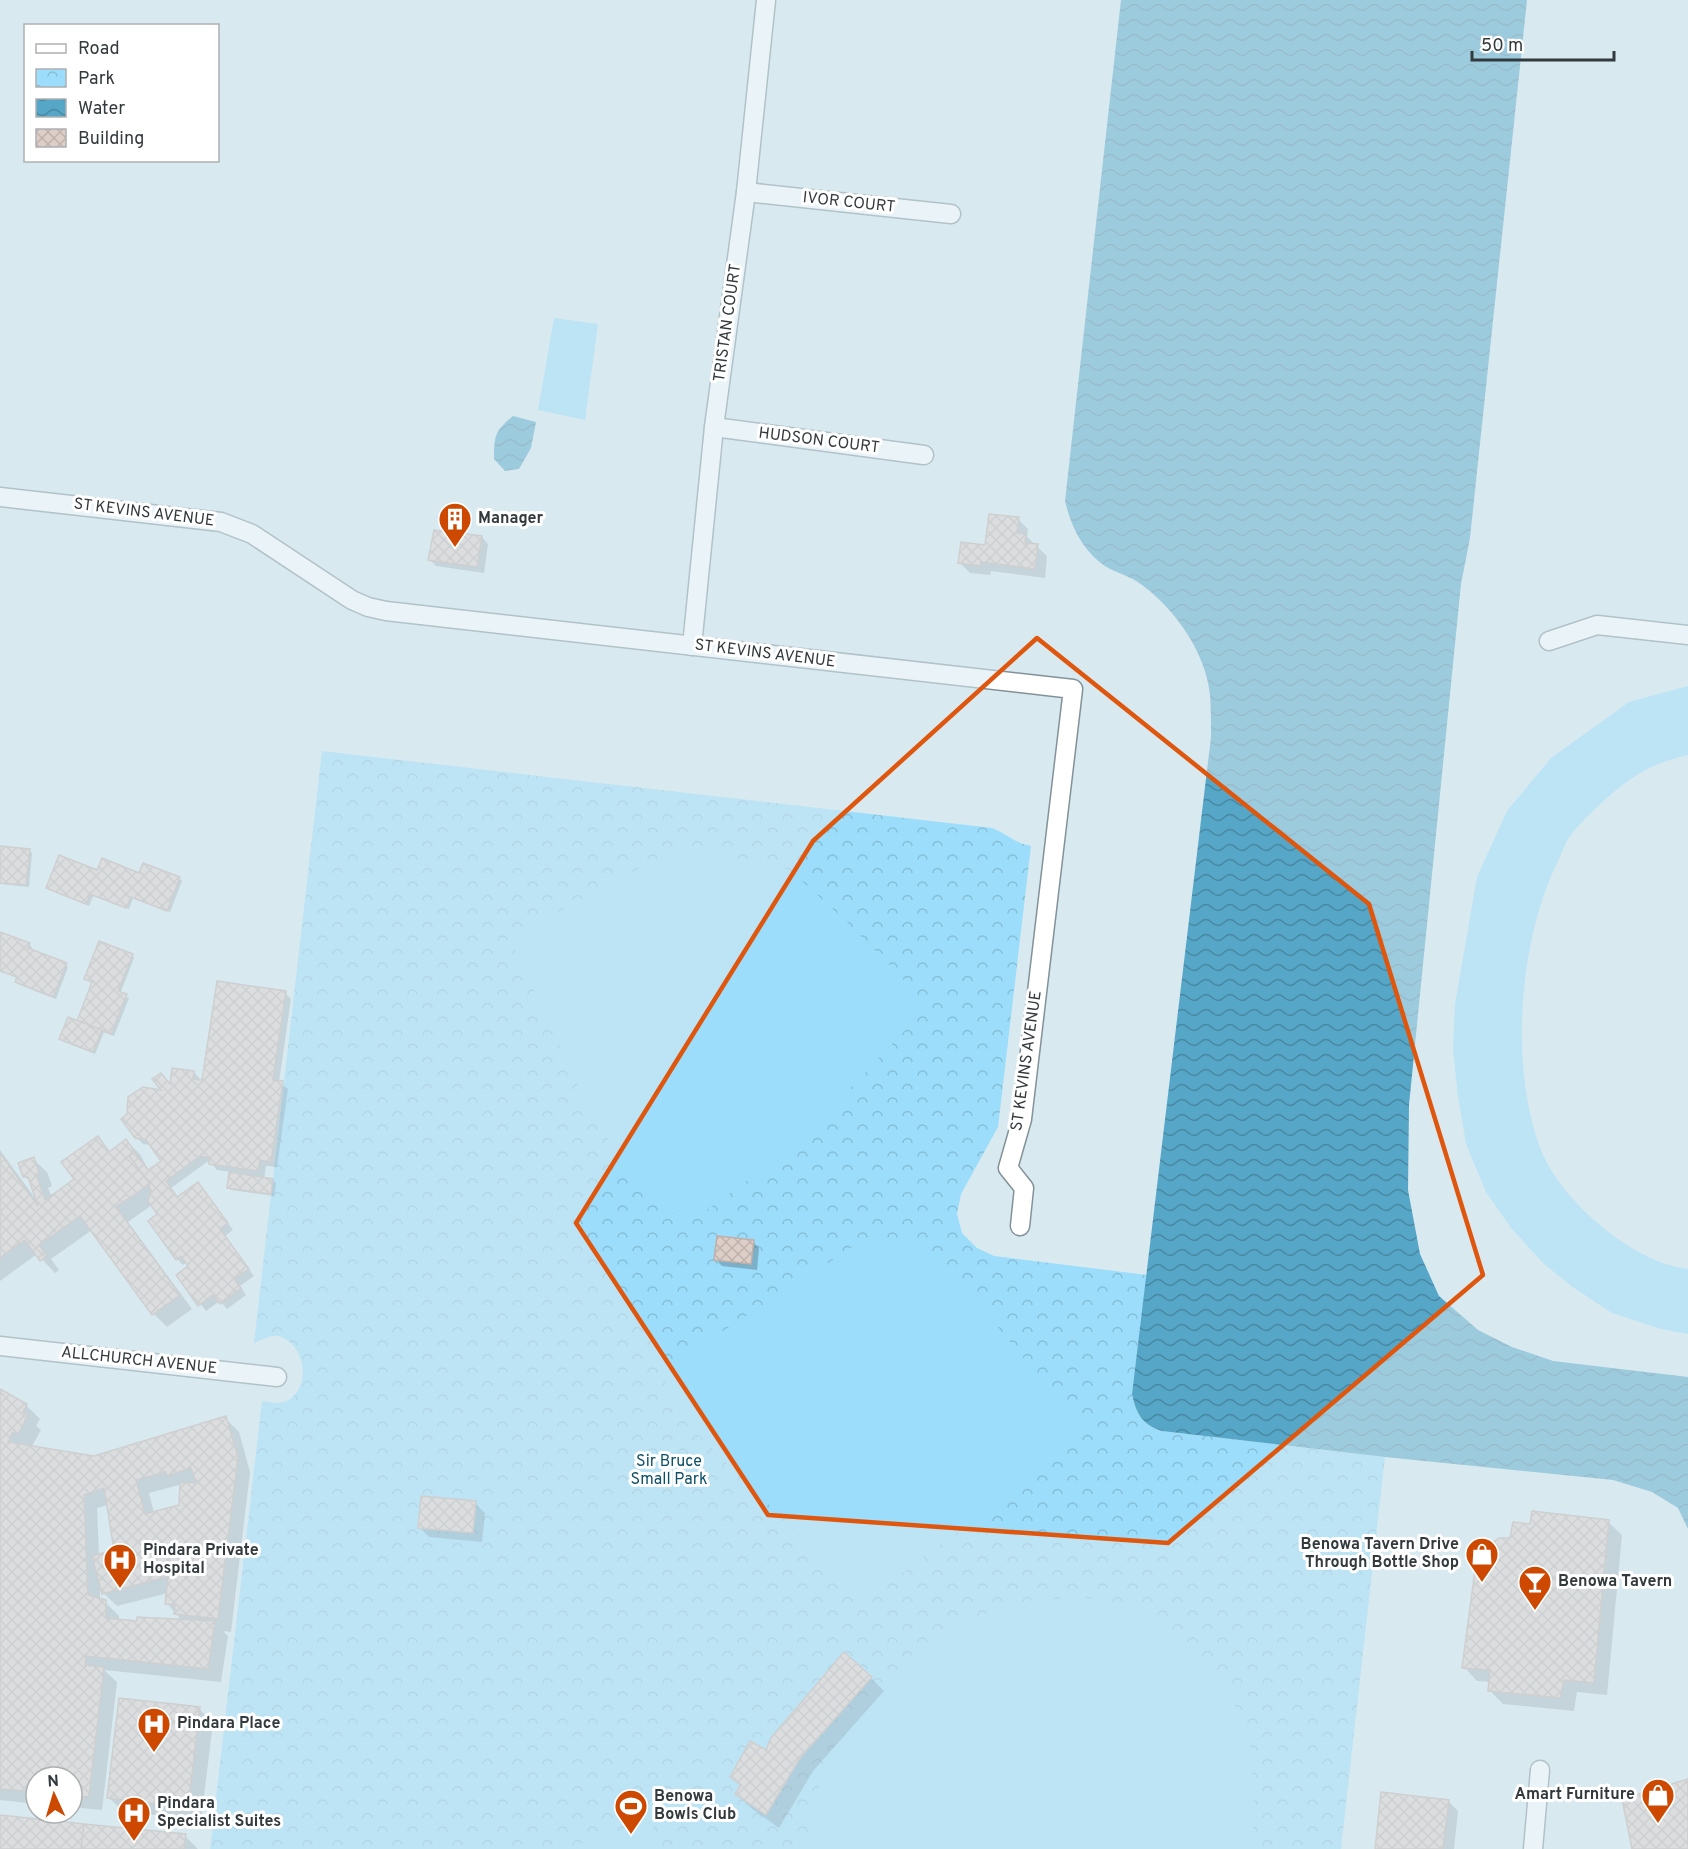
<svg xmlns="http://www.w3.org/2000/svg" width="1688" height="1849" viewBox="0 0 1688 1849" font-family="Overpass,sans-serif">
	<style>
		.park { fill: url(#park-crowns) }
		.pitch { fill: #9bddfa }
		.water { fill: url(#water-waves) }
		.shadow { fill: #0003; fill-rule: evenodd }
		.building { fill: url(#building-cross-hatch); stroke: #c0b0aa; stroke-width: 1.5; fill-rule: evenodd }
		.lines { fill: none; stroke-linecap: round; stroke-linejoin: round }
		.minor-casing { stroke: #839299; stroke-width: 21 }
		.minor { stroke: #fff; stroke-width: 18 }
		.marked { fill: none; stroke: #df570e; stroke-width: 4.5; stroke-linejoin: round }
		.labels { text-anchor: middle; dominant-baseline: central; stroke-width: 6; stroke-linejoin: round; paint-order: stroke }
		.street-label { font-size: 16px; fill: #333a3d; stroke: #fff }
		.poi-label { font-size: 16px; font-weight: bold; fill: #333a3d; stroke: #fff; text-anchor: start }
		.park-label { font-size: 16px; fill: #0c5068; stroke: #fff }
	</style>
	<defs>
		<pattern id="park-crowns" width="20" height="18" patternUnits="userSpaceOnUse" patternTransform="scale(1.5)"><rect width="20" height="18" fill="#9bddfa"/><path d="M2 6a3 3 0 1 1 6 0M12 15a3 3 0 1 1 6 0" fill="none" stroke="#86bed7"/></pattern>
		<pattern id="water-waves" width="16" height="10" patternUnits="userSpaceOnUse" patternTransform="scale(1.5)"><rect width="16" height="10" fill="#56a6c7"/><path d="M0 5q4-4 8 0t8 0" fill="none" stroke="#4888a3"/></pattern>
		<pattern id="building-cross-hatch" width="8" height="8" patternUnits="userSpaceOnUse" patternTransform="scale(1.5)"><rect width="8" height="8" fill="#decec8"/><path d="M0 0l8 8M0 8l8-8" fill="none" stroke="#bfb2ad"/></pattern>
	</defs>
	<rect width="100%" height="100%" fill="#d9e9f0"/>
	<!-- park -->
	<path class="park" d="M322,751L992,828C1006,833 1016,844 1031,846L998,1127L961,1194L957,1214L962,1233L977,1248L994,1256L1147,1275L1132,1394C1136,1413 1142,1425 1162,1431L1385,1457L1341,1849H210L262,1401C271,1402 282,1405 290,1399C311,1384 305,1346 281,1337C273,1333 262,1340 254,1343Z"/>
	<!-- pitch -->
	<g class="pitch">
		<path d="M554,318L598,324L585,420L538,410Z"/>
		<path d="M1688,686V755C1671,759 1652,765 1637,775C1617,787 1584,818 1570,836C1565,843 1562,853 1558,861C1519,940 1509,1067 1541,1150C1559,1196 1619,1249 1666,1264C1673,1266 1681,1268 1688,1269V1334L1661,1329L1612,1313L1571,1286L1544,1264L1511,1228L1486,1192L1466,1144L1458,1097L1453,1049L1455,1004L1477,877L1507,811L1551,758L1629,702Z"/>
		<path d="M691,852L773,862L793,873L846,921L911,987L916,1019L795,1146L700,1215L650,1204L586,1103L510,938L660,857Z"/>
		<path d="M870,1236L936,1253L1087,1434L866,1601L665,1402L667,1367Z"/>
		<path d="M1083,1597L1141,1612L1187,1641L1222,1683L1249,1732L1254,1790L1252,1849H809V1815L832,1750L875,1692L922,1645L982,1615L1031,1601Z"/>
		<path d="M651,1820L660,1849H563Z"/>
	</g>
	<!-- water -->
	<g class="water">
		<path d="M1121,0H1527L1470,538L1461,584L1409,1105L1408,1190L1420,1254L1439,1296L1478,1330L1512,1347L1553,1361L1688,1377V1529L1678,1508L1652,1492L1613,1480L1385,1457L1162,1431C1142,1425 1136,1413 1132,1394L1211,737C1211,723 1211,709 1210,695C1206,653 1175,609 1142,585C1131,576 1116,573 1105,566C1082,550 1071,526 1065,501Z"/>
		<path d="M513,416L536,422L531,448L519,469L505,471L494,459C494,435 495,431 513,416Z"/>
	</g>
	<!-- shadow -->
	<g class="shadow">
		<path d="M1018,519L1028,529L1027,537L1047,556L1045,578L991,571L990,575L970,573L960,563L986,547Z"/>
		<path d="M482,537L488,544L484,573L436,566L430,560Z"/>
		<path d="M0,847L30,851L32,853L29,887L0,884Z"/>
		<path d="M98,872L179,878L182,881L170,912L133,898L129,909L93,896L89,906L48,888Z"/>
		<path d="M0,933L29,945L32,947L31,950L68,967L56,999L20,985L17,982L18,978L0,971Z"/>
		<path d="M132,955L134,958L120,994L129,998L114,1036L104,1032L95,1054L64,1042L61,1039L78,1023L93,983L86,979Z"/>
		<path d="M285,993L291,999L279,1082L288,1089L277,1167L266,1166L264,1179L273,1181L276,1183L274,1196L231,1190L228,1187L231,1172L217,1170L211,1163L207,1162L171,1188L178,1198L198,1184L233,1230L225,1236L254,1276L240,1286L246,1295L227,1309L220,1301L206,1311L178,1275L190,1266L187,1262L183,1265L177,1259L159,1214L152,1205L128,1222L192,1309L167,1327L154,1314L92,1230L51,1259L59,1270L55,1273L37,1254L0,1281V1217L4,1214L0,1209V1150L37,1201L32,1183L24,1176L33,1159L47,1172L52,1186L48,1188L52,1197L76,1180L97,1138L111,1152L126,1141L140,1154L149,1171L163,1161L151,1145L143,1144L136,1137L164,1092L194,1072L200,1079V1082H204Z"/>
		<path d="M753,1242L759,1248L757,1270L722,1266L716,1260Z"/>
		<path d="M0,1391L26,1405L40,1419L36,1426L41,1430L31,1448L94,1457L225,1418L239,1432L250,1472L231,1632L223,1631L228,1636L221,1682L104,1670L117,1682L102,1810L72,1807V1777H36V1804L0,1800ZM179,1485L181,1487L180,1506L154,1513L149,1493ZM108,1505L116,1551L99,1556L97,1508ZM100,1590L117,1606L168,1593L167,1603L182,1621L138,1622L119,1621V1616L105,1602L100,1600Z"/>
		<path d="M475,1503L485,1513L482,1542L429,1537L419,1527Z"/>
		<path d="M1608,1522L1622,1535L1607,1695L1577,1692L1574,1711L1503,1704L1489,1690L1490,1682L1477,1681L1464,1667L1511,1539L1531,1526Z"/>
		<path d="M871,1678L884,1691L813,1771L779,1828L751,1808L737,1794L742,1787L731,1777Z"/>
		<path d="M199,1709L213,1722L201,1821L123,1811L109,1798Z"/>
		<path d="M1448,1801L1458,1811L1454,1849H1376Z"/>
		<path d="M0,1816L185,1836L198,1849H0Z"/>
	</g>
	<!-- building -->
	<g class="building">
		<path d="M989,514L1019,517L1017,533L1026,534L1025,543L1038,544L1035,569L981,562V566L958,563L961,542L985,545Z"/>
		<path d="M434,530L482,536L477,567L428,560Z"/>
		<path d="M0,846L30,849L26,885L0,883Z"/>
		<path d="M59,855L97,870L102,858L139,873L143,863L180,877L167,911L131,897L126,908L90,894L86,904L46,888Z"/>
		<path d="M0,932L30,943L28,948L67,963L53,997L15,982L17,977L0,971Z"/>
		<path d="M99,941L133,954L118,991L127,994L111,1034L77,1021L92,982L84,979Z"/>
		<path d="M217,981L286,991L273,1080L283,1081L271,1162L260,1160L258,1171L209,1164L210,1158L200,1156L166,1181L177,1197L198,1182L228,1223L220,1229L249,1269L234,1279L241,1288L220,1304L213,1295L198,1306L176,1275L188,1266L181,1256L176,1260L148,1221L157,1214L148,1201L151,1190L148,1185L150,1184L129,1156L135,1152L148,1170L161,1161L146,1140L135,1138L121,1119L127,1114L128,1097L143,1087L161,1090L152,1079L161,1073L170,1084L172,1068L194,1071L193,1079L202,1080Z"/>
		<path d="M68,1017L102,1030L93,1052L59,1039Z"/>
		<path d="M98,1136L109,1152L126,1139L135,1152L129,1156L150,1184L116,1207L180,1295L152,1315L80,1216L39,1245L47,1256L40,1261L25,1240L0,1258V1215L2,1214L0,1212V1153L38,1206L28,1177H23L18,1163L34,1157L39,1173L36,1174L45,1200L74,1179L61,1162Z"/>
		<path d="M229,1172L273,1179L271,1194L227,1188Z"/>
		<path d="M717,1236L754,1240L751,1264L714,1260Z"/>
		<path d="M0,1389L27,1404L23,1412L28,1415L18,1434L13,1432L8,1442L94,1456L226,1416L238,1457L218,1619L174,1614L175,1605L165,1604L170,1561L163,1562L167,1577L102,1594L92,1556L114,1550L104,1488L84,1495L88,1595L106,1600V1618L137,1621V1617L215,1621L208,1669L86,1656L85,1665L104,1667L89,1797L72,1796V1777H36V1792L0,1789ZM191,1468L196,1483L180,1482L179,1505L145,1514L136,1480L166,1472L167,1476Z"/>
		<path d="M421,1496L476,1501L473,1533L418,1528Z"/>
		<path d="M1532,1511L1609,1520L1594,1683L1564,1680L1560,1698L1488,1691L1490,1670L1462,1668L1477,1555L1499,1538H1510L1513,1522L1530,1524Z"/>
		<path d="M844,1652L872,1677L800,1758L766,1815L735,1794L741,1785L730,1777L750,1741L766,1750L771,1738Z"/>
		<path d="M119,1698L200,1707L188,1808L107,1798Z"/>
		<path d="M1688,1779V1849H1632L1622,1799Z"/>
		<path d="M1381,1792L1449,1800L1443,1849H1375Z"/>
		<path d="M0,1815L84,1824L81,1849H0Z"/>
		<path d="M84,1824L186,1834L184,1849H81Z"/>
	</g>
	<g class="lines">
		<defs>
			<g id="minor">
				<path d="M746,192L951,214"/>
				<path d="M714,427L924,455"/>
				<path d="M0,497L221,522L252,534L352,600L368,607L386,611L1073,689L1022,1119L1008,1168L1024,1188L1020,1226"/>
				<path d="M1549,641L1597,625L1688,635"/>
				<path d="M692,646L714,427L746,192L766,0"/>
				<path d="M0,1346L277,1377"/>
				<path d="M1533,1849L1540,1770"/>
			</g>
		</defs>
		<!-- minor casing -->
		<use href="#minor" class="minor-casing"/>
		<!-- minor -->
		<use href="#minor" class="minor"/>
	</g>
	<!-- marked area -->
	<path d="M0 0H1688V1849H0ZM1037,638L1369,904L1483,1275L1168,1543L768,1515L576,1223L813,841Z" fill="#d9e9f0" fill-opacity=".55" fill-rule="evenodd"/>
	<path class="marked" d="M1037,638L1369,904L1483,1275L1168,1543L768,1515L576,1223L813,841Z"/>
	<!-- icons -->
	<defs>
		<symbol id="building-pin" viewBox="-11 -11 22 30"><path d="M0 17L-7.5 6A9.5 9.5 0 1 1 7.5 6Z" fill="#cd4800" stroke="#fff"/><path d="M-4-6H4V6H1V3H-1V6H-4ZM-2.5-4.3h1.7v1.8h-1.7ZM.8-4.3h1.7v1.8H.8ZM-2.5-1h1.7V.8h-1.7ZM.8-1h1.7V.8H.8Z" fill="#fff"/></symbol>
		<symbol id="shop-pin" viewBox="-11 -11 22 30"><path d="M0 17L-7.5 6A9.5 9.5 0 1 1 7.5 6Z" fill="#cd4800" stroke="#fff"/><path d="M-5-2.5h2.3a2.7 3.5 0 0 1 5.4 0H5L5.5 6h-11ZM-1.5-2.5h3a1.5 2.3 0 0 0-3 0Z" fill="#fff"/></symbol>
		<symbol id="hospital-pin" viewBox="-11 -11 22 30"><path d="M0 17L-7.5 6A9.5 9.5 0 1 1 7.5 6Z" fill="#cd4800" stroke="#fff"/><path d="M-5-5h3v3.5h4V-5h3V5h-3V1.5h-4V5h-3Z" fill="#fff"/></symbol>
		<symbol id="bar-pin" viewBox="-11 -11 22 30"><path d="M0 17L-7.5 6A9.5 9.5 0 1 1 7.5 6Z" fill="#cd4800" stroke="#fff"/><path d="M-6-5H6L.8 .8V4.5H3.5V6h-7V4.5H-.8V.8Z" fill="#fff"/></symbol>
		<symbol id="stadium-pin" viewBox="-11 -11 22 30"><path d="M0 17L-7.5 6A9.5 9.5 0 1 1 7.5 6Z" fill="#cd4800" stroke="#fff"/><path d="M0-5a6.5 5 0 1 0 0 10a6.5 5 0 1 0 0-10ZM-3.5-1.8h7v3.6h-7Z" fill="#fff"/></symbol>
	</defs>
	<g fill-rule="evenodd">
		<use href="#building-pin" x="436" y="500" width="38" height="52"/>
		<use href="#shop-pin" x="1463" y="1535" width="38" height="52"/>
		<use href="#hospital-pin" x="101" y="1541" width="38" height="52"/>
		<use href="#bar-pin" x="1516" y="1563" width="38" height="52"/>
		<use href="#hospital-pin" x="135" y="1705" width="38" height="52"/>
		<use href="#shop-pin" x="1639" y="1776" width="38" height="52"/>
		<use href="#stadium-pin" x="612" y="1787" width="38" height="52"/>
		<use href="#hospital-pin" x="115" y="1794" width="38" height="52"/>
	</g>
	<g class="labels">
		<!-- street labels -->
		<g class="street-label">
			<text transform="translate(849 203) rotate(6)">IVOR COURT</text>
			<text transform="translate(728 323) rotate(-82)">TRISTAN COURT</text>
			<text transform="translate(819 441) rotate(7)">HUDSON COURT</text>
			<text transform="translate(144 513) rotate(7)">ST KEVINS AVENUE</text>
			<text transform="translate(765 654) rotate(7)">ST KEVINS AVENUE</text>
			<text transform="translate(1027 1061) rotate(-82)">ST KEVINS AVENUE</text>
			<text transform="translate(139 1361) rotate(6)">ALLCHURCH AVENUE</text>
		</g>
		<!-- poi labels -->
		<g class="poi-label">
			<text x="478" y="519">Manager</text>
			<text x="1459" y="1545" text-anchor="end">Benowa Tavern Drive<tspan x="1459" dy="18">Through Bottle Shop</tspan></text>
			<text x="143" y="1551">Pindara Private<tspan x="143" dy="18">Hospital</tspan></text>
			<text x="1558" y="1582">Benowa Tavern</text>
			<text x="177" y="1724">Pindara Place</text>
			<text x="1635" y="1795" text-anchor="end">Amart Furniture</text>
			<text x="654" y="1797">Benowa<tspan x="654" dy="18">Bowls Club</tspan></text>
			<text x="157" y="1804">Pindara<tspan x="157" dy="18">Specialist Suites</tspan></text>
		</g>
		<!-- park labels -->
		<g class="park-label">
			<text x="669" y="1462">Sir Bruce<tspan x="669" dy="18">Small Park</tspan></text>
		</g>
	</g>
	<!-- legend -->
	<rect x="24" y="24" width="195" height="138" fill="#ffffff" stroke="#adb0b1" stroke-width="1.5"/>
	<rect x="36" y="44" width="30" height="9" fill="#ffffff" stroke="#adb0b1" stroke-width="1.5"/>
	<text x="78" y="54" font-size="18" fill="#333a3d">Road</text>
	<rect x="36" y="69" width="30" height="18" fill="url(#park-crowns)" stroke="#adb0b1" stroke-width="1.5"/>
	<text x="78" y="84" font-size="18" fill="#333a3d">Park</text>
	<rect x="36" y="99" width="30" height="18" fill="url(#water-waves)" stroke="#adb0b1" stroke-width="1.5"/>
	<text x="78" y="114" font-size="18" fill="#333a3d">Water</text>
	<rect x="36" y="129" width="30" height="18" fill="url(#building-cross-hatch)" stroke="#adb0b1" stroke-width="1.5"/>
	<text x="78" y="144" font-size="18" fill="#333a3d">Building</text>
	<!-- north arrow -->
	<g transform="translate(54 1795) rotate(356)"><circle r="28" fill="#ffffff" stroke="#adb0b1" stroke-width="1.5"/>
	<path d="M0-4.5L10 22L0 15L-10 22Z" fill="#cd4800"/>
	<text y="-9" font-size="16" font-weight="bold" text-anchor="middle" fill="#333a3d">N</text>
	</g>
	<!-- scale -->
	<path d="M1472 51v9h142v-9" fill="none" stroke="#333a3d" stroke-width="3"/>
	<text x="1481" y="51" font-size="18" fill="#333a3d" stroke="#ffffff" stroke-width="4.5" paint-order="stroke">50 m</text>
</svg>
